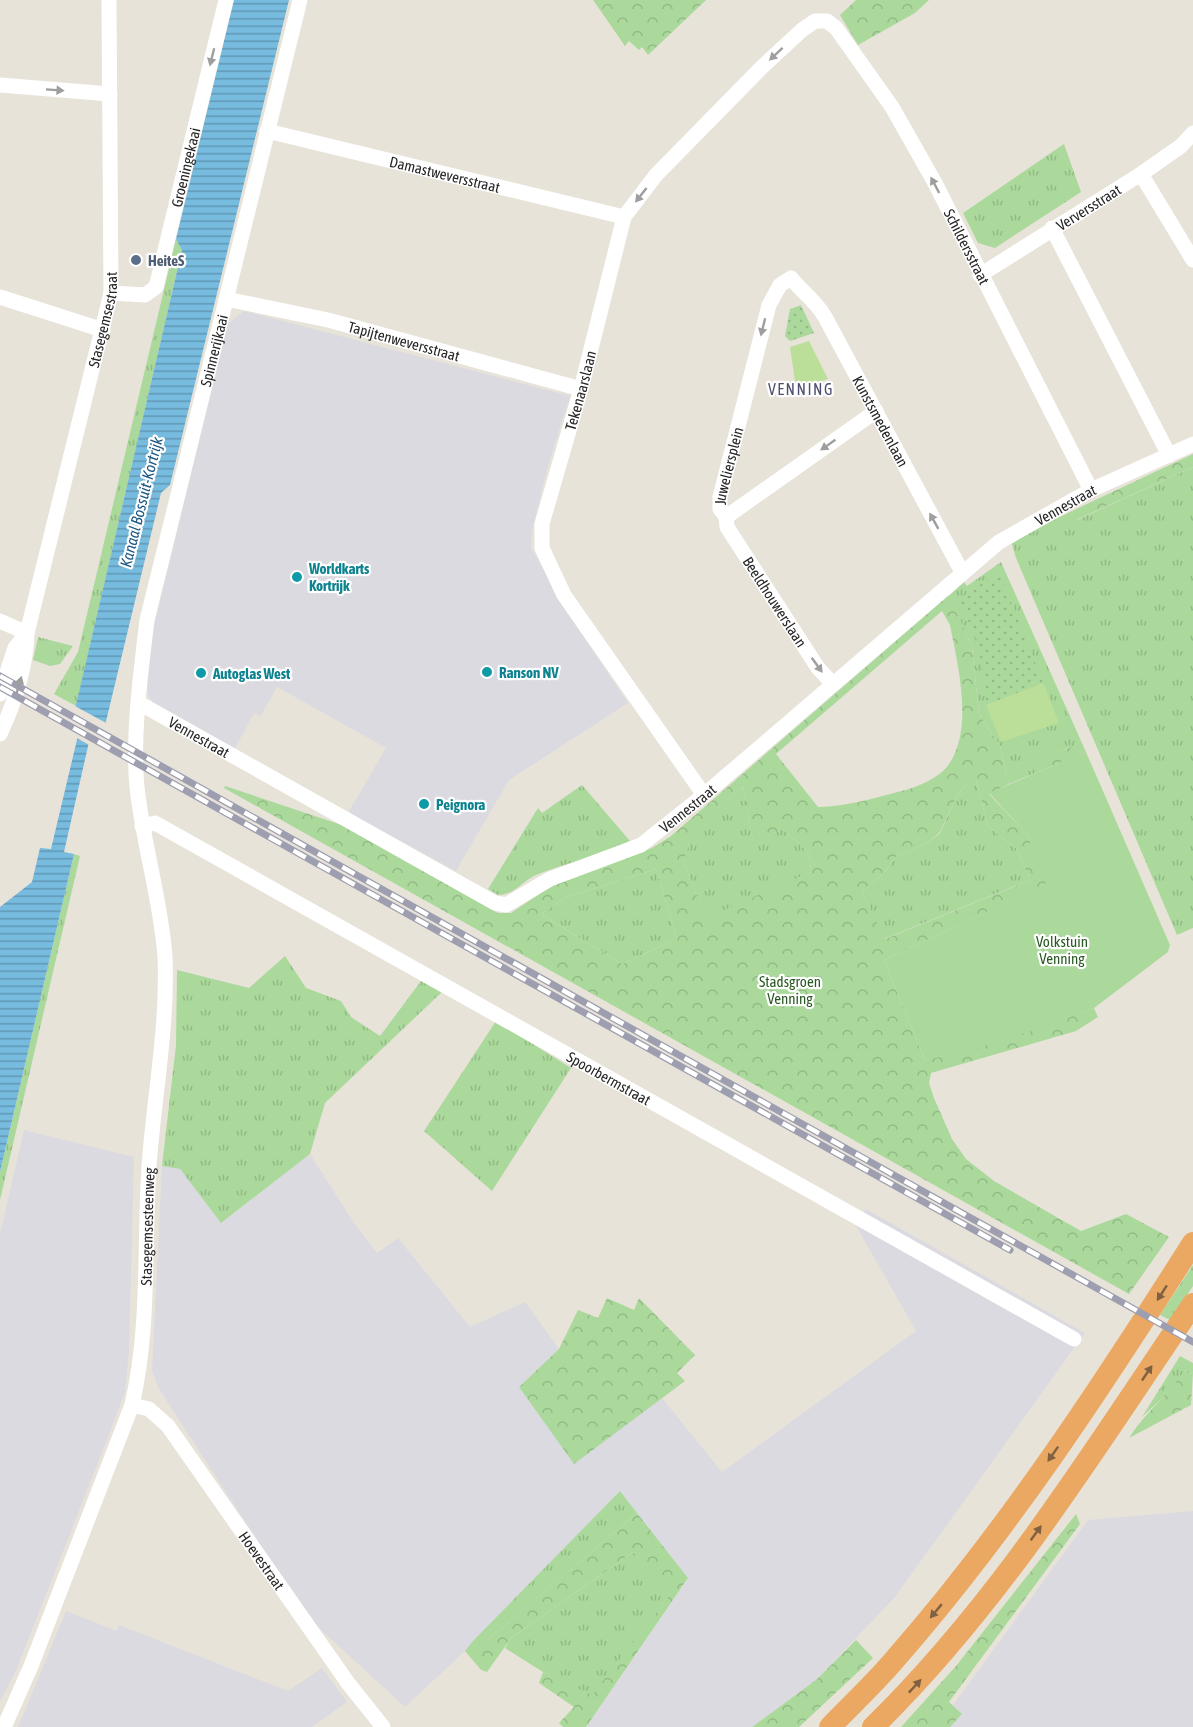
<svg xmlns="http://www.w3.org/2000/svg" width="1193" height="1727" viewBox="0 0 1193 1727" font-family="'Asap Condensed',sans-serif">
	<style>
		.industrial { fill: #dcdae1 }
		.grass { fill: url(#grass-tufts) }
		.forest { fill: url(#forest-crowns); fill-rule: evenodd }
		.park { fill: url(#park-dots) }
		.garden { fill: #abd99c }
		.pitch { fill: #bbdf98 }
		.water { fill: url(#water-rules) }
		.pier { fill: #e8e3d9 }
		.lines { fill: none; stroke-linecap: round; stroke-linejoin: round }
		.minor { stroke: #fff; stroke-width: 15 }
		.highway { stroke: #eaa862; stroke-width: 22 }
		.rail-casing { stroke: #9d9eaf; stroke-width: 7 }
		.rail { stroke: #fff; stroke-width: 4.5; stroke-dasharray: 14; stroke-linecap: butt }
		.oneway { fill: #9e9e9e }
		.oneway2 { fill: #7f6142 }
		.service-dot { fill: #5c6f8a; stroke: #fff; stroke-width: 2 }
		.culture-dot { fill: #0f9aa8; stroke: #fff; stroke-width: 2 }
		.labels { text-anchor: middle; dominant-baseline: central; stroke-width: 4.5; stroke-linejoin: round; paint-order: stroke }
		.street-label { font-size: 15px; fill: #272727; stroke: #fff }
		.service-label { font-size: 15px; font-weight: bold; fill: #4e5e75; stroke: #fff; text-anchor: start }
		.culture-label { font-size: 15px; font-weight: bold; fill: #0d838f; stroke: #fff; text-anchor: start }
		.park-label { font-size: 15px; fill: #285921; stroke: #fff }
		.neighbourhood-label { font-size: 16px; letter-spacing: 1.5px; fill: #4d5071; stroke: #fff }
		.water-label { font-size: 16px; font-style: italic; fill: #1c5885; stroke: #fff }
	</style>
	<defs>
		<pattern id="grass-tufts" width="24" height="20" patternUnits="userSpaceOnUse" patternTransform="scale(1.5)"><rect width="24" height="20" fill="#abd99c"/><path d="M3 7l-1-3M5 7V3M7 7l1-3M15 17l-1-3M17 17v-4M19 17l1-3" fill="none" stroke="#93ba86"/></pattern>
		<pattern id="forest-crowns" width="20" height="18" patternUnits="userSpaceOnUse" patternTransform="scale(1.5)"><rect width="20" height="18" fill="#abd99c"/><path d="M2 6a3 3 0 1 1 6 0M12 15a3 3 0 1 1 6 0" fill="none" stroke="#93ba86"/></pattern>
		<pattern id="park-dots" width="8" height="8" patternUnits="userSpaceOnUse" patternTransform="scale(1.5)"><rect width="8" height="8" fill="#abd99c"/><path d="M2 2h.1M6 6h.1" fill="none" stroke="#93ba86" stroke-width="1.8" stroke-linecap="round"/></pattern>
		<pattern id="water-rules" width="6" height="5" patternUnits="userSpaceOnUse" patternTransform="scale(1.5)"><rect width="6" height="5" fill="#77bbdf"/><path d="M0 2.5h6" fill="none" stroke="#6298b5"/></pattern>
	</defs>
	<rect width="100%" height="100%" fill="#e8e3d9"/>
	<!-- industrial -->
	<g class="industrial">
		<path d="M244,311L570,396L548,466L532,531L531,548L579,630L628,703L509,780L456,871L348,813L386,748L277,687L260,717L254,713L234,750L155,706L148,695L145,662L228,323Z"/>
		<path d="M24,1130L134,1157L129,1352L125,1392L107,1440L15,1673L0,1701V1234Z"/>
		<path d="M310,1154L354,1223L377,1253L398,1238L470,1327L525,1302L559,1349L519,1387L574,1463L662,1398L722,1472L916,1331L855,1224L866,1209L1085,1333L895,1597L816,1680L752,1727H586L688,1579L620,1491L465,1651L405,1707L307,1617L159,1389L152,1371L162,1166L180,1169L221,1223Z"/>
		<path d="M1193,1511V1727H937L1088,1520Z"/>
		<path d="M66,1611L117,1631L119,1625L288,1691L322,1668L347,1702L312,1727H18Z"/>
	</g>
	<!-- grass -->
	<g class="grass">
		<path d="M1064,144L1081,192L995,248L978,243L963,213Z"/>
		<path d="M176,239L182,250L76,706L54,694L78,652Z"/>
		<path d="M1193,467V928L1177,935L1016,558L1011,541L1072,511L1077,520Z"/>
		<path d="M1001,562L1086,752L1075,757L1070,747L1034,762L1038,772L1009,784L1000,746L979,714L972,647L949,596L964,582L967,586Z"/>
		<path d="M38,637L73,646L60,664L50,666L33,660Z"/>
		<path d="M970,780H976L988,826L1016,848L1030,880L884,939L862,892L881,876L896,857L929,842L940,833L958,794Z"/>
		<path d="M582,785L630,841C600,857 567,862 536,875C522,881 515,895 498,895L488,889L538,808L542,813Z"/>
		<path d="M743,786L753,841L783,829L809,853L811,872L706,919L684,863L692,829Z"/>
		<path d="M74,854L80,856L0,1200V1172Z"/>
		<path d="M656,869L677,939L622,964L541,914L567,897Z"/>
		<path d="M285,956L306,988L341,1001L351,1017L380,1036L421,981L442,992L325,1103L310,1154L221,1223L180,1169L162,1166L176,1045L177,970L249,988Z"/>
		<path d="M496,1021L571,1068L492,1191L424,1131Z"/>
		<path d="M1193,1265V1286L1170,1320L1160,1315Z"/>
		<path d="M1180,1356L1193,1363V1373L1185,1370L1174,1387L1142,1417Z"/>
		<path d="M620,1491L637,1513L481,1646L473,1641Z"/>
		<path d="M633,1552L670,1595L592,1696L543,1672L505,1648L511,1638Z"/>
	</g>
	<!-- forest -->
	<g class="forest">
		<path d="M593,0H706L648,55L642,47L639,50L629,41L625,46Z"/>
		<path d="M856,0H929L915,13L858,45L840,15Z"/>
		<path d="M1193,454V467L1076,520L1072,511Z"/>
		<path d="M949,595L972,647L979,714L1000,746L1009,784L989,794L1027,834L1047,884L884,960L925,1060C983,1047 1038,1028 1094,1008L1098,1017L1076,1031L931,1073L929,1083L934,1098L952,1139L966,1159L994,1181L1081,1231L1126,1214L1169,1237L1129,1294L224,788L225,786L342,825L498,913H511L560,880L652,848L671,836ZM942,611L950,625C958,666 976,736 944,770C932,782 911,789 894,793C868,800 846,806 818,807L776,754ZM970,780H976L988,826L1016,848L1030,880L885,939L862,892L881,876L896,857L929,842L940,832L958,794ZM743,786L753,842L783,829L809,853L811,872L706,918L684,863L692,830ZM656,869L677,939L622,964L541,914L567,897Z"/>
		<path d="M1071,747L1075,757L1038,772L1033,761Z"/>
		<path d="M607,1298L634,1310L639,1298L695,1355L677,1373L685,1381L574,1464L519,1387L559,1349L578,1310L598,1318Z"/>
		<path d="M1185,1370L1193,1373L1191,1405L1129,1438C1145,1412 1168,1396 1185,1370Z"/>
		<path d="M637,1513L688,1578L586,1727H563L559,1723L574,1707L539,1683L543,1672L592,1695L669,1596L633,1552L511,1638L487,1672L481,1670L465,1651L473,1641L482,1645Z"/>
		<path d="M1076,1514L1080,1524L949,1702L962,1714L950,1727H901L956,1666Z"/>
		<path d="M856,1640L873,1658L799,1727H752L816,1680Z"/>
	</g>
	<!-- park -->
	<g class="park">
		<path d="M801,305L814,333L790,341L785,336L790,309Z"/>
		<path d="M999,572L1043,683L986,705L979,646L959,599Z"/>
	</g>
	<!-- garden -->
	<path class="garden" d="M1086,752L1170,945L1168,952L1094,1008L1026,1033L964,1052L925,1060L884,960L1046,884L1027,834L989,793Z"/>
	<!-- pitch -->
	<g class="pitch">
		<path d="M809,341L828,379L796,388L790,347Z"/>
		<path d="M1043,683L1059,723L1001,742L986,705Z"/>
	</g>
	<!-- water -->
	<path class="water" d="M234,0H289L170,485L161,493L102,738L92,733L89,742L64,852L74,854L0,1172V907L32,882L40,848L51,849L80,727L72,722L182,250L176,239Z"/>
	<!-- pier -->
	<path class="pier" d="M73,705L108,724L104,741L93,737L91,746L75,737L77,728L69,722Z"/>
	<g class="lines">
		<!-- minor -->
		<g class="minor">
			<path d="M0,85L110,94"/>
			<path id="s1" d="M267,131L624,217"/>
			<path d="M1141,174L1193,260"/>
			<path d="M1052,228L1169,455"/>
			<path id="s2" d="M980,275L1141,174L1181,146L1193,133"/>
			<path id="s3" d="M111,293L145,295L156,287L226,0"/>
			<path d="M0,297L103,330"/>
			<path id="s4" d="M226,299L328,320L581,389"/>
			<path id="s5" d="M726,517L720,509V497L769,305L780,285L791,278C802,292 816,301 825,317L962,572"/>
			<path id="s6" d="M726,517L727,527L818,668L832,683"/>
			<path d="M726,517L876,411"/>
			<path d="M0,621L27,633"/>
			<path d="M0,694L15,648L27,633"/>
			<path id="s7" d="M139,703L495,903L506,905L550,879L641,845L704,795L999,542L1091,490L1193,444"/>
			<path id="s8" d="M0,734C15,702 26,668 27,633L111,293L109,0"/>
			<path id="s9" d="M704,795L564,595L542,548V524L581,389L624,217L656,175L762,67L802,30L815,21H827L836,28L892,107L935,183L1091,490"/>
			<path id="s10" d="M142,826L155,823L1074,1339"/>
			<path id="s11" d="M132,1405L149,1409L168,1426L348,1683L383,1727"/>
			<path id="s12" d="M4,1727L31,1666L132,1405C150,1327 144,1246 149,1166C154,1097 168,1026 165,957C161,900 143,844 137,787C132,738 141,670 147,620L300,0"/>
		</g>
		<!-- highway -->
		<g class="highway">
			<path d="M830,1727C852,1704 876,1682 896,1658C1008,1530 1102,1386 1193,1243"/>
			<path d="M873,1727C1000,1603 1094,1450 1193,1304"/>
		</g>
		<defs>
			<g id="rail">
				<path d="M0,676L1193,1342"/>
				<path d="M0,687L1010,1250"/>
			</g>
		</defs>
		<!-- rail casing -->
		<use href="#rail" class="rail-casing"/>
		<!-- rail -->
		<use href="#rail" class="rail"/>
	</g>
	<!-- one-way arrows -->
	<defs><path id="oneway-solid" d="M-6-.8H1V-3.2L6.5 0L1 3.2V.8H-6Z" transform="scale(1.5)"/></defs>
	<g class="oneway">
		<use href="#oneway-solid" transform="translate(776 54) rotate(137)"/>
		<use href="#oneway-solid" transform="translate(212 57) rotate(104)"/>
		<use href="#oneway-solid" transform="translate(55 90) rotate(4)"/>
		<use href="#oneway-solid" transform="translate(935 185) rotate(-118)"/>
		<use href="#oneway-solid" transform="translate(641 195) rotate(128)"/>
		<use href="#oneway-solid" transform="translate(763 327) rotate(104)"/>
		<use href="#oneway-solid" transform="translate(828 445) rotate(145)"/>
		<use href="#oneway-solid" transform="translate(934 521) rotate(-119)"/>
		<use href="#oneway-solid" transform="translate(817 665) rotate(54)"/>
		<use href="#oneway-solid" transform="translate(19 685) rotate(-74)"/>
	</g>
	<g class="oneway2">
		<use href="#oneway-solid" transform="translate(1162 1293) rotate(123)"/>
		<use href="#oneway-solid" transform="translate(1147 1373) rotate(-56)"/>
		<use href="#oneway-solid" transform="translate(1053 1454) rotate(125)"/>
		<use href="#oneway-solid" transform="translate(1036 1533) rotate(-54)"/>
		<use href="#oneway-solid" transform="translate(936 1611) rotate(130)"/>
		<use href="#oneway-solid" transform="translate(915 1686) rotate(-47)"/>
	</g>
	<!-- markers -->
	<circle class="service-dot" cx="136" cy="260" r="6"/>
	<g class="culture-dot">
		<circle cx="297" cy="577" r="6"/>
		<circle cx="487" cy="672" r="6"/>
		<circle cx="201" cy="673" r="6"/>
		<circle cx="424" cy="804" r="6"/>
	</g>
	<g class="labels">
		<!-- street labels -->
		<g class="street-label">
			<text stroke="none"><textPath href="#s3" startOffset="171">Groeningekaai</textPath></text>
			<text stroke="none"><textPath href="#s1" startOffset="183">Damastweversstraat</textPath></text>
			<text stroke="none"><textPath href="#s2" startOffset="128">Verversstraat</textPath></text>
			<text stroke="none"><textPath href="#s9" startOffset="1191">Schildersstraat</textPath></text>
			<text stroke="none"><textPath href="#s8" startOffset="428">Stasegemsestraat</textPath></text>
			<text stroke="none"><textPath href="#s4" startOffset="183">Tapijtenweversstraat</textPath></text>
			<text stroke="none"><textPath href="#s12" startOffset="1414">Spinnerijkaai</textPath></text>
			<text stroke="none"><textPath href="#s9" startOffset="459">Tekenaarslaan</textPath></text>
			<text stroke="none"><textPath href="#s5" startOffset="426">Kunstsmedenlaan</textPath></text>
			<text stroke="none"><textPath href="#s5" startOffset="54">Juweliersplein</textPath></text>
			<text stroke="none"><textPath href="#s7" startOffset="1113">Vennestraat</textPath></text>
			<text stroke="none"><textPath href="#s6" startOffset="99">Beeldhouwerslaan</textPath></text>
			<text stroke="none"><textPath href="#s7" startOffset="69">Vennestraat</textPath></text>
			<text stroke="none"><textPath href="#s7" startOffset="627">Vennestraat</textPath></text>
			<text stroke="none"><textPath href="#s10" startOffset="534">Spoorbermstraat</textPath></text>
			<text stroke="none"><textPath href="#s12" startOffset="526">Stasegemsesteenweg</textPath></text>
			<text stroke="none"><textPath href="#s11" startOffset="207">Hoevestraat</textPath></text>
		</g>
		<!-- service labels -->
		<g class="service-label">
			<text x="148" y="260">HeiteS</text>
		</g>
		<!-- culture labels -->
		<g class="culture-label">
			<text x="309" y="568">Worldkarts<tspan x="309" dy="17">Kortrijk</tspan></text>
			<text x="499" y="672">Ranson NV</text>
			<text x="213" y="673">Autoglas West</text>
			<text x="436" y="804">Peignora</text>
		</g>
		<!-- park labels -->
		<g class="park-label">
			<text x="1062" y="941">Volkstuin<tspan x="1062" dy="17">Venning</tspan></text>
			<text x="790" y="981">Stadsgroen<tspan x="790" dy="17">Venning</tspan></text>
		</g>
		<!-- neighbourhood labels -->
		<g class="neighbourhood-label">
			<text x="801" y="389">VENNING</text>
		</g>
		<!-- water labels -->
		<g class="water-label">
			<text transform="translate(141 502) rotate(-76)">Kanaal Bossuit-Kortrijk</text>
		</g>
	</g>
</svg>
